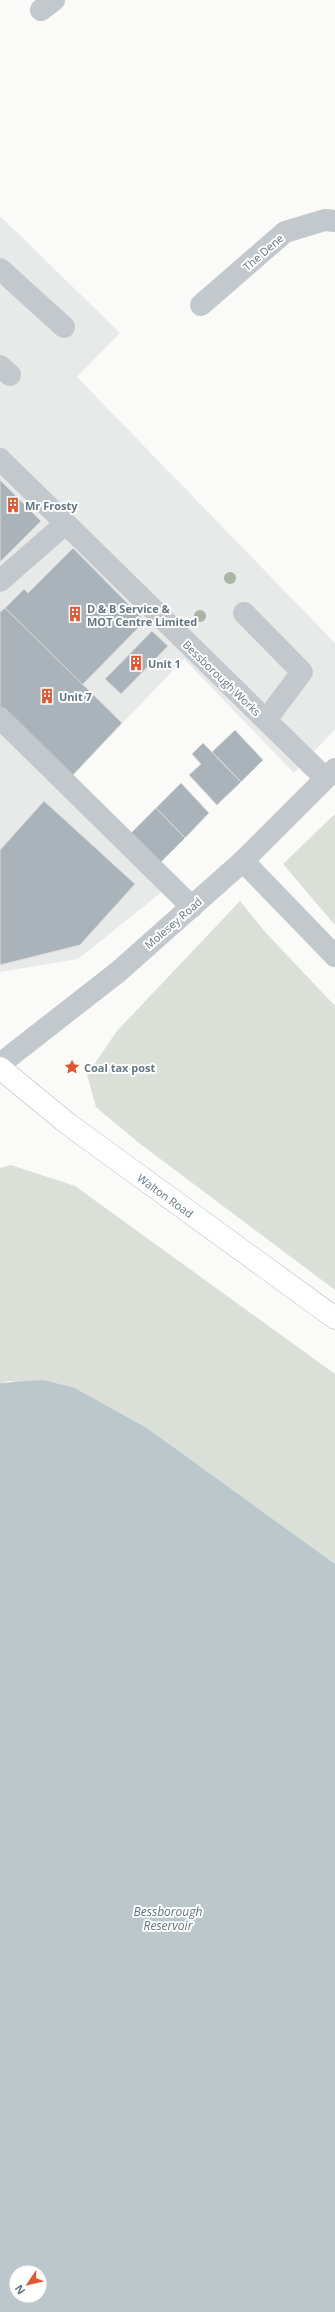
<svg xmlns="http://www.w3.org/2000/svg" width="335" height="2312" viewBox="0 0 335 2312" font-family="'Open Sans',sans-serif">
	<style>
		.built { fill: #e8e9e9 }
		.green { fill: #dadfd7 }
		.water { fill: #bbc7cb; fill-rule: evenodd }
		.building { fill: #aab3b9; stroke: #dcdcda }
		.lines { fill: none; stroke-linecap: round; stroke-linejoin: round }
		.major-casing { stroke: #b5babe; stroke-width: 23 }
		.minor { stroke: #c3c8cc; stroke-width: 22 }
		.major { stroke: #fff; stroke-width: 22 }
		.tree { fill: #aab4a7 }
		.labels { text-anchor: middle; dominant-baseline: central; stroke-width: 4; stroke-linejoin: round; paint-order: stroke }
		.street-label { font-size: 11px; fill: #657683; stroke: #fff }
		.poi-label { font-size: 11px; font-weight: bold; fill: #657683; stroke: #fff; text-anchor: start }
		.water-label { font-size: 12px; font-style: italic; fill: #60757c; stroke: #fff }
	</style>
	<rect width="100%" height="100%" fill="#fafaf8"/>
	<!-- built -->
	<path class="built" d="M0,216L120,333L77,377L335,643V729L294,773L184,659L72,776L159,863L179,878L78,959L0,972Z"/>
	<!-- green -->
	<g class="green">
		<path d="M335,814V925L283,864Z"/>
		<path d="M240,901L266,933L335,1006V1290L139,1143L96,1107L87,1075L117,1031Z"/>
		<path d="M11,1165L75,1186L335,1374V1564L147,1428L75,1388L8,1381L0,1383V1168Z"/>
	</g>
	<!-- water -->
	<path class="water" d="M43,1380L75,1388L147,1428L335,1564V2312H0V1383ZM16,2272H40V2296H16Z"/>
	<!-- building -->
	<g class="building">
		<path d="M0,480L41,521L0,562Z"/>
		<path d="M73,548L145,621L82,685L5,608L24,589L28,593Z"/>
		<path d="M5,608L122,723L72,776L0,707V612Z"/>
		<path d="M152,631L168,646L121,694L105,679Z"/>
		<path d="M235,730L263,760L241,782L212,752Z"/>
		<path d="M203,743L241,782L217,805L189,775L201,764L192,754Z"/>
		<path d="M181,783L209,813L185,838L156,808Z"/>
		<path d="M44,801L135,884L80,945L0,965V850Z"/>
		<path d="M156,808L185,838L160,863L130,834Z"/>
	</g>
	<g class="lines">
		<defs>
			<g id="major">
				<path id="s1" d="M0,1068L68,1124L335,1318"/>
			</g>
		</defs>
		<!-- major casing -->
		<use href="#major" class="major-casing"/>
		<!-- minor -->
		<g class="minor">
			<path d="M41,10L54,0"/>
			<path d="M0,269L64,327"/>
			<path d="M201,305L285,232L325,220L335,221"/>
			<path d="M0,366L10,375"/>
			<path d="M0,459L325,778"/>
			<path d="M0,581L65,524"/>
			<path d="M244,613L302,672L266,720"/>
			<path d="M0,718L192,907"/>
			<path d="M243,861L335,956"/>
			<path d="M0,1064L118,972L243,861L335,769"/>
		</g>
		<!-- major -->
		<use href="#major" class="major"/>
	</g>
	<!-- trees -->
	<g class="tree">
		<circle cx="230" cy="578" r="6"/>
		<circle cx="200" cy="616" r="6"/>
	</g>
	<!-- icons -->
	<defs>
		<symbol id="building-bare" viewBox="-9 -9 18 18"><path d="M-4-6H4V6H1V3H-1V6H-4ZM-2.5-4.3h1.7v1.8h-1.7ZM.8-4.3h1.7v1.8H.8ZM-2.5-1h1.7V.8h-1.7ZM.8-1h1.7V.8H.8Z" fill="#e4572e" stroke="#fff" stroke-width="2.5" paint-order="stroke"/></symbol>
		<symbol id="sight-bare" viewBox="-9 -9 18 18"><path d="M0-6L1.8-2.2L6-1.7L2.9 1.2L3.7 5.4L0 3.3L-3.7 5.4L-2.9 1.2L-6-1.7L-1.8-2.2Z" fill="#e4572e" stroke="#fff" stroke-width="2.5" paint-order="stroke"/></symbol>
	</defs>
	<g fill-rule="evenodd">
		<use href="#building-bare" x="2" y="494" width="22" height="22"/>
		<use href="#building-bare" x="64" y="603" width="22" height="22"/>
		<use href="#building-bare" x="125" y="652" width="22" height="22"/>
		<use href="#building-bare" x="36" y="685" width="22" height="22"/>
		<use href="#sight-bare" x="61" y="1056" width="22" height="22"/>
	</g>
	<g class="labels">
		<!-- street labels -->
		<g class="street-label">
			<text transform="translate(263 252) rotate(-41)">The Dene</text>
			<text transform="translate(222 678) rotate(44)">Bessborough Works</text>
			<text transform="translate(173 923) rotate(-41)">Molesey Road</text>
			<text stroke="none"><textPath href="#s1" startOffset="209">Walton Road</textPath></text>
		</g>
		<!-- poi labels -->
		<g class="poi-label">
			<text x="25" y="505">Mr Frosty</text>
			<text x="87" y="608">D &amp; B Service &amp;<tspan x="87" dy="13">MOT Centre Limited</tspan></text>
			<text x="148" y="663">Unit 1</text>
			<text x="59" y="696">Unit 7</text>
			<text x="84" y="1067">Coal tax post</text>
		</g>
		<!-- water labels -->
		<g class="water-label">
			<text x="168" y="1911">Bessborough<tspan x="168" dy="14">Reservoir</tspan></text>
		</g>
	</g>
	<!-- north arrow -->
	<g transform="translate(28 2284) rotate(235)"><circle r="19" fill="#ffffff" stroke="#c1c8cd"/>
	<path d="M0-3L7 15L0 10L-7 15Z" fill="#e4572e"/>
	<text y="-6" font-size="11" font-weight="bold" text-anchor="middle" fill="#657683">N</text>
	</g>
</svg>
